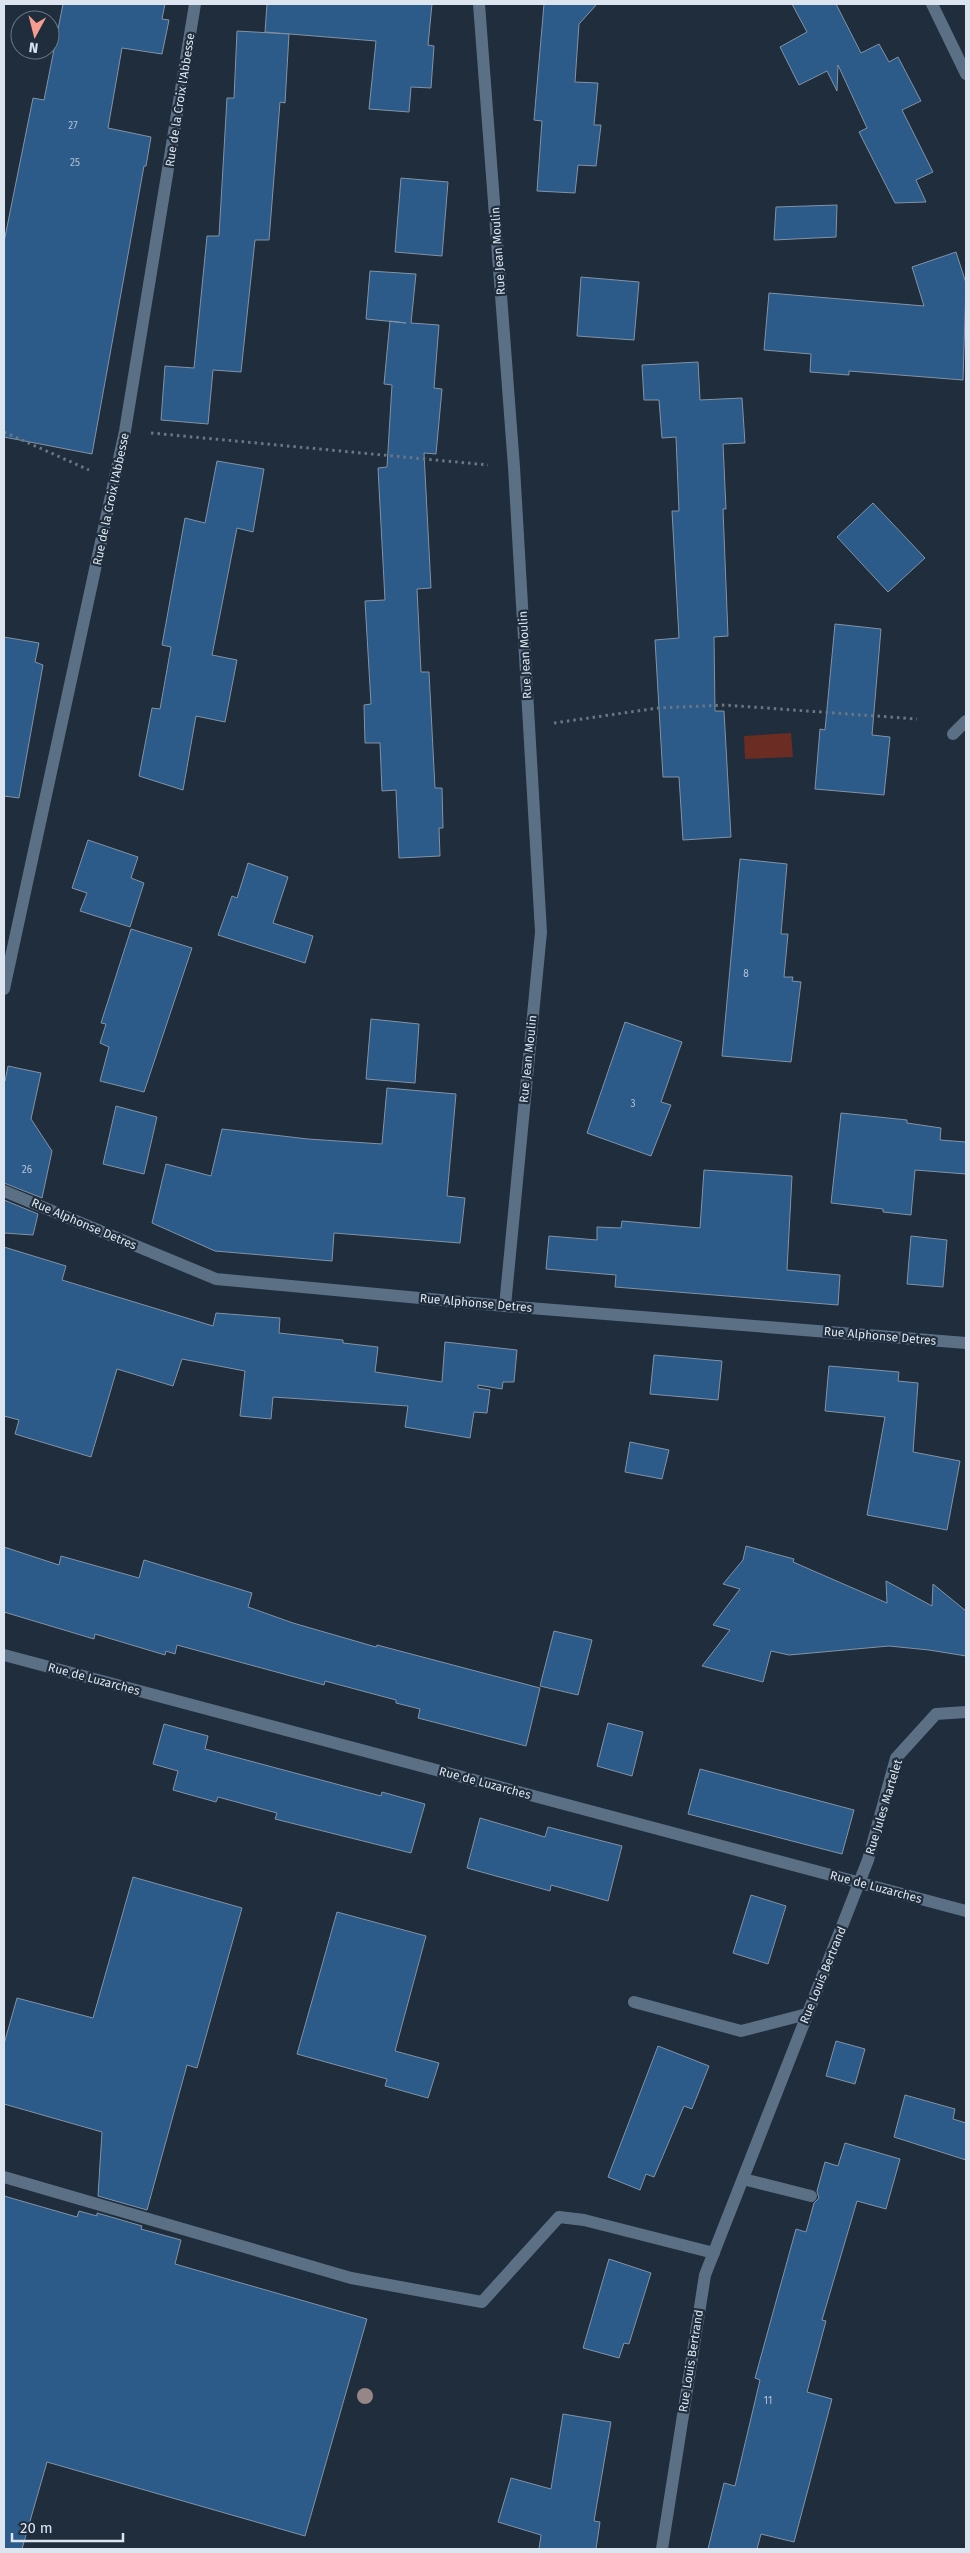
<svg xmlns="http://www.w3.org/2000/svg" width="970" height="2553" viewBox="0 0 970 2553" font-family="'Fira Sans',sans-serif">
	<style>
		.water { fill: #6b2c23 }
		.building { fill: #2c5a89; stroke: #8293a5 }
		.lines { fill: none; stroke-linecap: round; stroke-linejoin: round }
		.path { stroke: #6a7683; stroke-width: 3; stroke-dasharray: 2.5 4; stroke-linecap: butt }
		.minor { stroke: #5b6f85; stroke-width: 12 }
		.tree { fill: #978688 }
		.labels { text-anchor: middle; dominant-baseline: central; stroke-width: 4.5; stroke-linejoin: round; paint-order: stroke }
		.number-label { font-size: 10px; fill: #b0c2d6 }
		.street-label { font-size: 12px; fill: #dce5ef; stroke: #1f2d3c }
	</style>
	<rect width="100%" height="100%" fill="#1f2d3c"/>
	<!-- water -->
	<path class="water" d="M791,733L793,757L745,759L744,736Z"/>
	<!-- building -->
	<g class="building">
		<path d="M63,4H165L162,19L169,20L162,54L122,48L108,128L151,137L146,166H144L92,454L4,437V242L33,98L44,100Z"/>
		<path d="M267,4H432L428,45L434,46L431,88L411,87L409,112L369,109L376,41L265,32Z"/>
		<path d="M544,4H597L579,24L575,82L598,83L594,125H601L596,166L578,165L575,193L537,191L542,121L534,120Z"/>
		<path d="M792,4H836L861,53L879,44L889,62L898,57L921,101L902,110L933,172L916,180L926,202L895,203L859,132L867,128L838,65L837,91L827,71L799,85L780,47L807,32Z"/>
		<path d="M237,31L289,34L285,103L280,102L269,240H255L241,372L213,370L208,424L161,420L165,366L194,368L207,236H219L227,98H234Z"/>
		<path d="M401,178L448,182L442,256L395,252Z"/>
		<path d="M837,205L836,237L774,240L776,207Z"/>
		<path d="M956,252L966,283L963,380L849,371V375L810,372L811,354L764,350L769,293L924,306L912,267Z"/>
		<path d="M370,271L416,274L411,323L439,325L434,388L442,389L436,454L424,453L431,588L417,589L421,672H429L435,788H442L443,828H439L440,856L399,858L396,790L382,791L380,743H365L364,705L371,704L365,601L385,600L378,468L387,467L392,385L384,384L390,321L406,323L366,319Z"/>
		<path d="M581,277L639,282L634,340L577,336Z"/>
		<path d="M698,362L700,400L742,398L745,443L723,444L726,509H723L728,636L714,637L715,711H724L731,837L683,840L679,777H663L655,640L679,638L672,511H679L676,437L662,438L659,400H644L642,365Z"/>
		<path d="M217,461L264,469L253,532L237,528L212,655L237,660L225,722L196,716L183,790L139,776L152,708L160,709L171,647L162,645L185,518L205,523Z"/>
		<path d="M873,503L925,558L888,592L837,537Z"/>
		<path d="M835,624L881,629L872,735L890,737L884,795L815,789L820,729L825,730Z"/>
		<path d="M4,637L39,643L35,662L43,665L19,798L4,796Z"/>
		<path d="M88,840L138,857L131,878L144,883L130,927L80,911L87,893L72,888Z"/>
		<path d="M740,859L787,864L781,934H788L784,977H793L792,981L801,982L791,1062L722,1056Z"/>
		<path d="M248,863L288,877L273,923L313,936L305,963L218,935L232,896L237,898Z"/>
		<path d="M131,929L192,948L144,1092L100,1081L109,1047L100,1043L106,1024L101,1023Z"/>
		<path d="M371,1019L419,1024L415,1083L366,1079Z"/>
		<path d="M625,1022L682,1042L661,1102L671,1105L651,1156L587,1133Z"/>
		<path d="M8,1066L41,1073L31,1119L52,1151L42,1198L4,1183V1079L5,1081Z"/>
		<path d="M387,1088L456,1094L447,1196L465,1198L460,1243L334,1233L332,1261L215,1251L152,1223L166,1164L211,1176L222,1129L308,1139L382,1144Z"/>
		<path d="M116,1106L157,1117L144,1174L103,1164Z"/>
		<path d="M841,1113L907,1120V1123L941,1128L940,1140L966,1142V1174L915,1170L911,1215L883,1212V1209L831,1203Z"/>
		<path d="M704,1170L792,1176L787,1270L840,1275L838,1305L615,1287L616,1275L546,1269L549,1236L597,1240V1227L621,1228L622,1221L700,1228Z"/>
		<path d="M4,1200L38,1214L33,1235L4,1233Z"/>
		<path d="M911,1236L947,1240L943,1287L907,1284Z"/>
		<path d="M4,1247L66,1266L62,1280L213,1326L216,1313L280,1318L279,1333L343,1340V1343L378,1347L375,1372L442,1382L445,1342L517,1350L514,1382H503L502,1389L478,1385V1388L490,1390L487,1413L474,1412L470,1438L405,1427L408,1406L273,1397L271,1419L240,1416L245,1371L182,1359L173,1386L117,1369L91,1457L15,1434L19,1420L4,1416Z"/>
		<path d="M654,1355L722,1361L718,1400L650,1394Z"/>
		<path d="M829,1366L899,1372L898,1381L918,1383L913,1452L960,1461L947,1530L867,1515L885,1417L825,1411Z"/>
		<path d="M630,1442L669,1450L662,1479L625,1472Z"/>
		<path d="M746,1546L794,1559L793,1562L887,1603L886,1581L932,1606L933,1584L966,1611V1656L929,1650L889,1646L789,1655L771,1651L763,1682L702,1666L730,1630L713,1625L740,1589L723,1584L743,1560Z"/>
		<path d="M4,1547L59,1565L61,1556L139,1578L144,1560L252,1593L248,1607L293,1623L376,1647L377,1645L540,1688L526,1746L418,1718L420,1709L396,1703V1700L325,1681L324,1685L177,1645L175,1654L166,1651L165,1655L95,1634L94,1639L4,1612Z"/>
		<path d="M554,1631L592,1640L578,1695L540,1686Z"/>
		<path d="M608,1723L643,1732L632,1776L597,1766Z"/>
		<path d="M164,1724L208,1736L205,1749L381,1796L382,1792L425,1804L411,1853L275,1819L277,1813L218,1797L216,1802L173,1790L178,1771L153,1764Z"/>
		<path d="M700,1769L854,1810L842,1854L688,1814Z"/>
		<path d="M480,1818L545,1837L548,1827L622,1846L608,1901L551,1885L550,1891L467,1868Z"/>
		<path d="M133,1877L242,1908L197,2068L187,2065L147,2210L98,2196L102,2132L4,2104V2044L17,1998L93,2018Z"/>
		<path d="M751,1895L786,1906L768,1964L733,1953Z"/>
		<path d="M337,1912L426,1936L395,2051L439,2063L428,2098L385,2086L387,2079L297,2054Z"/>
		<path d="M836,2041L865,2049L855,2084L826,2076Z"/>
		<path d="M658,2046L709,2066L692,2109L684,2106L654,2177L646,2174L640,2190L608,2177Z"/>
		<path d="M905,2095L955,2109L953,2119L966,2123V2160L894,2137Z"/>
		<path d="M845,2143L900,2159L886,2209L857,2201L822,2320L826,2321L807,2392L832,2399L794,2542L761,2534L757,2549H708L724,2483L735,2486L760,2380L755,2378L796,2229L806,2232L814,2203L819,2198L817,2191L825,2162L838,2166Z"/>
		<path d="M4,2196L77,2217L79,2211L97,2216V2213L142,2226L141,2229L181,2240L175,2264L367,2319L305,2536L47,2462L22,2549H4Z"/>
		<path d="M609,2259L651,2273L629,2344L624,2343L619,2358L583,2348Z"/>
		<path d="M563,2414L611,2422L594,2521L600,2522L596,2549H539L541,2535L498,2522L511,2478L551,2489Z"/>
	</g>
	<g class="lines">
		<!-- path -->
		<g class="path">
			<path d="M4,432L89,470"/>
			<path d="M151,433L488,465"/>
			<path d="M554,723L658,708L725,705L917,719"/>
		</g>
		<!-- minor -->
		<g class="minor">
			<path d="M479,4L514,467L541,932L505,1306"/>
			<path d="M932,4L966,74"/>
			<path d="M953,734L966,721"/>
			<path d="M4,989L125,431L195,4"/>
			<path d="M4,1191L216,1279L505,1306L966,1343"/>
			<path d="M4,1655L966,1911"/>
			<path d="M634,2002L741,2031L807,2014"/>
			<path d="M4,2177L351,2278L482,2302L559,2217L584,2220L714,2253"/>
			<path d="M743,2179L811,2196"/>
			<path d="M662,2549L705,2275L868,1860L896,1758L936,1714L966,1712"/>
		</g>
	</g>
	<!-- trees -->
	<circle class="tree" cx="365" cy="2396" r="8"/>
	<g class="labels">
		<!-- number labels -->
		<g class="number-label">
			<text x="73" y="126">27</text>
			<text x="75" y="163">25</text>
			<text x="746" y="974">8</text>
			<text x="633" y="1104">3</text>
			<text x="27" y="1170">26</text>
			<text x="768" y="2401">11</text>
		</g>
		<!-- street labels -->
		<g class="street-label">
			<text transform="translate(180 100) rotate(-81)">Rue de la Croix l'Abbesse</text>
			<text transform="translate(498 251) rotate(-94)">Rue Jean Moulin</text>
			<text transform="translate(111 499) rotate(-78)">Rue de la Croix l'Abbesse</text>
			<text transform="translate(525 655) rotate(-93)">Rue Jean Moulin</text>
			<text transform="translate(528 1059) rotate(-84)">Rue Jean Moulin</text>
			<text transform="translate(84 1224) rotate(23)">Rue Alphonse Detres</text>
			<text transform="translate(476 1303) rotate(5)">Rue Alphonse Detres</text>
			<text transform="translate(880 1336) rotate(5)">Rue Alphonse Detres</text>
			<text transform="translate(94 1679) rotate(15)">Rue de Luzarches</text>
			<text transform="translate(485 1783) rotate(15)">Rue de Luzarches</text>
			<text transform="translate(884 1807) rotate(-73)">Rue Jules Martelet</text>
			<text transform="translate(876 1887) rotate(15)">Rue de Luzarches</text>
			<text transform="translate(823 1975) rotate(-68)">Rue Louis Bertrand</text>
			<text transform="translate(691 2361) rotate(-81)">Rue Louis Bertrand</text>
		</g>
	</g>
	<!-- border -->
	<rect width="970" height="2553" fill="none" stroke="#dce5ef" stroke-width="10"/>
	<!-- north arrow -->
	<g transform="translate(35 35) rotate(187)"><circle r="24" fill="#1f2d3c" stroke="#6b7784"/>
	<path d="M0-4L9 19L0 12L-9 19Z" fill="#f59d8e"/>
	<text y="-8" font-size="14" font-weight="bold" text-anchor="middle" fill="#dce5ef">N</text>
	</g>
	<!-- scale -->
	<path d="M12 2533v8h111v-8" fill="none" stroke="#dce5ef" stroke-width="2.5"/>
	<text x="20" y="2533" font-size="15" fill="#dce5ef" stroke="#1f2d3c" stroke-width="4" paint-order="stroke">20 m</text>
</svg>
